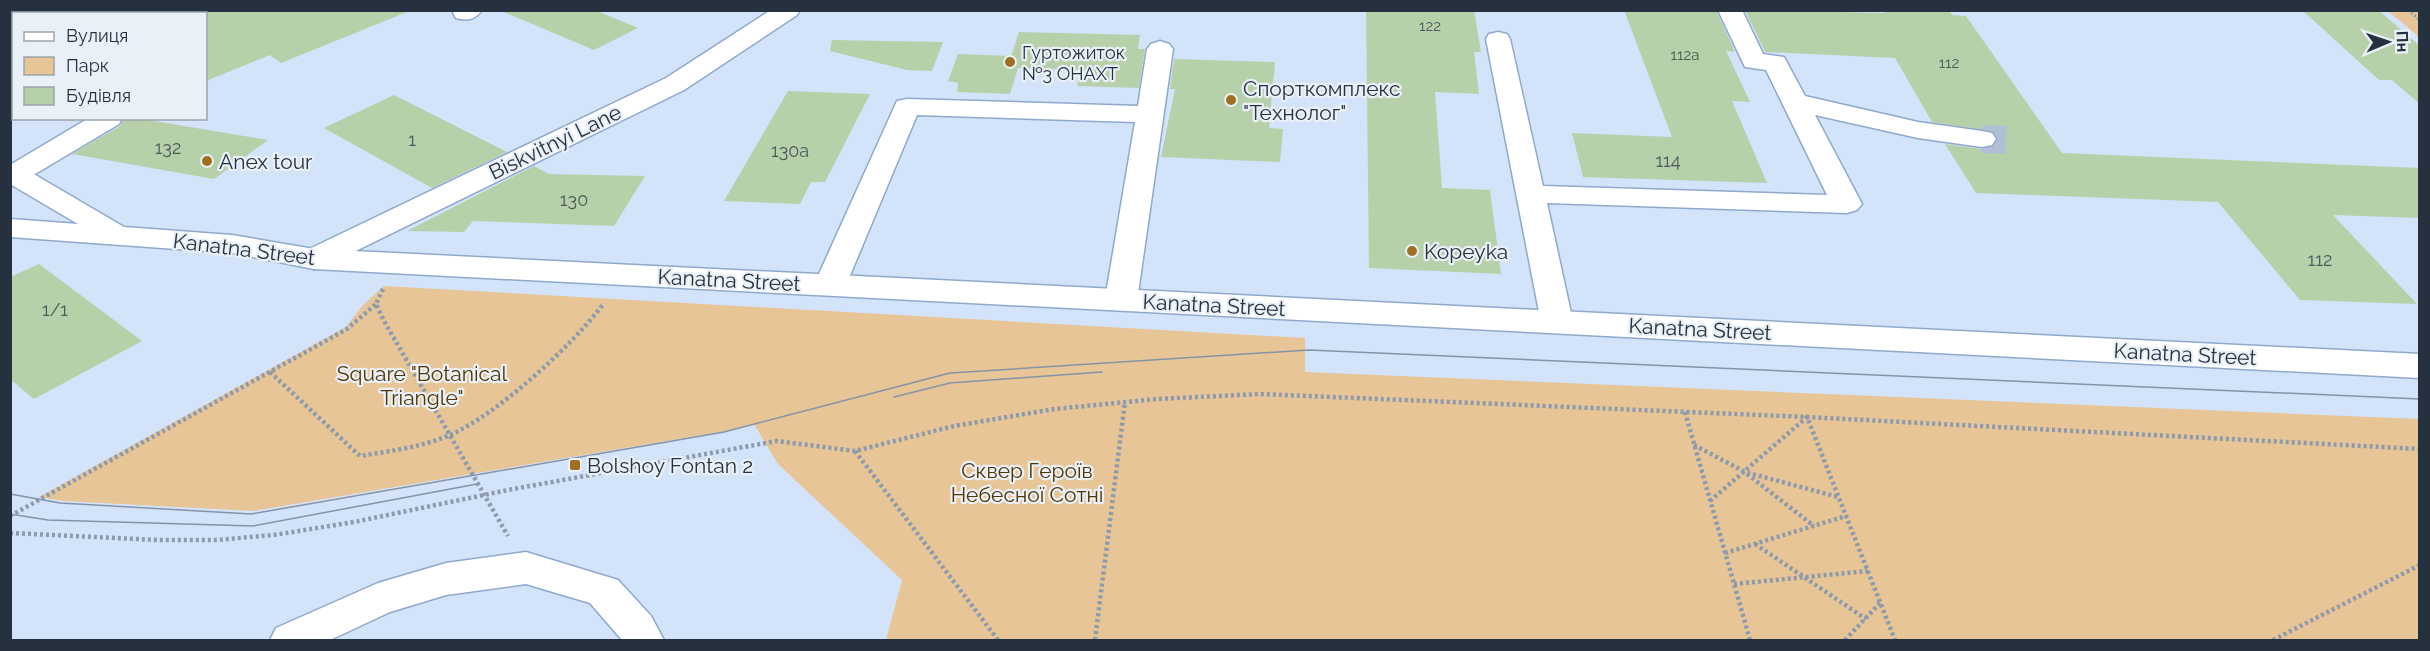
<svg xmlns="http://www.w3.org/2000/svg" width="2430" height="651" viewBox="0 0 2430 651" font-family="Raleway,sans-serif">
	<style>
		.green { fill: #e7c596 }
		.building { fill: #b6d0aa }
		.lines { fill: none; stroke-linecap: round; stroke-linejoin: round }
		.minor-tunnel { stroke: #b0bfd5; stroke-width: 28; stroke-dasharray: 28 14; stroke-linecap: butt }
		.minor-casing { stroke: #8ea9cc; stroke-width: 3 }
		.major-casing { stroke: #8ea9cc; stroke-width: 3 }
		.path-far1 { stroke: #8c9aad; stroke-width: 3; stroke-dasharray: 2 2; stroke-linecap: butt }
		.path { stroke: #8c9aad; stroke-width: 4.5; stroke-dasharray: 3 3; stroke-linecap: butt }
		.minor { fill: #fff; fill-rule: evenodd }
		.major { fill: #fff; fill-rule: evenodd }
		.tram { stroke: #8593a6; stroke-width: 1.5 }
		.poi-dot { fill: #9e6f21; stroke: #eaf0f7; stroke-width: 2 }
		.labels { text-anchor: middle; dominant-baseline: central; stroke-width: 4.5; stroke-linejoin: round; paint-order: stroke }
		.far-number-label { font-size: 15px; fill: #4a595a }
		.far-poi-label { font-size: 18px; fill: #26313f; stroke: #eaf0f7; text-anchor: start }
		.number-label { font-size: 18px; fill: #4a595a }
		.poi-label { font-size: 21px; fill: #26313f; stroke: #eaf0f7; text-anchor: start }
		.street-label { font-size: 21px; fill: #26313f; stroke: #eaf0f7 }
		.park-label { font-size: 21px; fill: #523501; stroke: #eaf0f7 }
	</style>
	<rect width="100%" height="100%" fill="#d3e3fa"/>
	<!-- green -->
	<g class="green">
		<path d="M2388,11H2419V37Z"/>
		<path d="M384,286L1305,338V372L2419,419V640H886L902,580L778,464L754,424L725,431L253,511L64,501L39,497L346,327L363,305Z"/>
	</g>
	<!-- building -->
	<g class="building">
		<path d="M206,10H407V12L281,63L270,55L206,81Z"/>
		<path d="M499,10H595L638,28L594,50Z"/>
		<path d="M1366,10H1474L1481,52H1474L1479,94L1435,92L1442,188L1490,190L1501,274L1369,268Z"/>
		<path d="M1624,10H1716L1735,52L1726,51L1750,102L1732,101L1767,183L1583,177L1572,133L1672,137Z"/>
		<path d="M1745,10L1885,13L1884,10H1949L1952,15L1966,16L2062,153L2420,168V218L2333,215L2417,304L2300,300L2218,202L1976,193L1945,144L1982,149L1992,147L1998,140L1994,132L1932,122L1895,58L1765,52Z"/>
		<path d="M2302,10H2378L2420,46V104L2392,80H2379Z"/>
		<path d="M1019,32L1140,35L1138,49H1145L1139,88L1077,86L1081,70L1018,68L1010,94L957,92L958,83L948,81L958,54L1011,56Z"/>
		<path d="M832,40L943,42L932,71L907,70L830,51Z"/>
		<path d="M1174,59L1275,62L1269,128L1283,129L1280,162L1161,157L1175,89H1170Z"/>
		<path d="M788,91L870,94L825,182H811L800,204L724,201Z"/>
		<path d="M394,95L507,152L432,188L324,128Z"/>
		<path d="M124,118H136L268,140L214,179L72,154L120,126Z"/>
		<path d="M534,166L549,174L645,176L614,226L473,221L464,232L407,231Z"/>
		<path d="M39,264L142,341L34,399L10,379V277Z"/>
	</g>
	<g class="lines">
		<!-- minor-tunnel -->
		<path class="minor-tunnel" d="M1982,139L2006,140"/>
		<defs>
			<g id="minor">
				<path d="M146,10H176L174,14H144Z"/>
				<path d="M455,10H482C475,20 467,21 456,18L453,13Z"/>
				<path d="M771,10H800L797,15L684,90L325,266L314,269L303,266L298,259L303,252L666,78Z"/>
				<path d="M1718,10H1742L1763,54L1784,57L1805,96L1918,122L1982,131L1992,133L1996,139L1992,145L1982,147L1918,138L1815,115L1862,204L1857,210L1847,213L1547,203L1573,322L1569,330L1557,333L1545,330L1541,322L1486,39L1489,34L1498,32L1507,34L1510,39L1543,186L1827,195L1766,70L1745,67Z"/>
				<path d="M1160,41L1169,44L1173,49L1137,300L1132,307L1121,310L1110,307L1105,300L1135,122L917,115L846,285L841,292L830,295L819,292L814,285L897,101L907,99L1138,106L1147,49L1151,44Z"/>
				<path d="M14,85V101L10,102V86Z"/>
				<path d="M89,118H122L119,124L25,180L10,182V165Z"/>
				<path d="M526,552L618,580L651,616L664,640H622L590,603L526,584L446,595L390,612L330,640H270L276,628L378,583L446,563Z"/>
			</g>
			<path id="major" d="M10,164L20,166L124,227L232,235L314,249L2420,354V378L314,269L232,253L10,237V219L78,224L10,184Z"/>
		</defs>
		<!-- minor casing -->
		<use href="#minor" class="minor-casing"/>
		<!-- major casing -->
		<use href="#major" class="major-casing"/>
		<!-- path-far1 -->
		<path class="path-far1" d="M2408,10L2420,20"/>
		<!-- path -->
		<g class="path">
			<path d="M383,289L376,304L384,321L508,536"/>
			<path d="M270,372L360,456C390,451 422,447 450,435C498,414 573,345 604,303"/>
			<path d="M1685,412L1750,640"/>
			<path d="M1694,445L1745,472L1838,497"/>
			<path d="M1747,474L1814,526"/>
			<path d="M1710,501L1807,417L1895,640"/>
			<path d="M10,516L347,329L376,304"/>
			<path d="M10,533L158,540H216L274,535L354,522L508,490L777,441L855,451"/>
			<path d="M1755,544L1866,619"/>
			<path d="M1725,553L1846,516"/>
			<path d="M1734,584L1868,571"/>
			<path d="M998,640L855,451L954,426L1055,409L1157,399L1260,394L1807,417L2420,449"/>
			<path d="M1095,640L1125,402"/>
			<path d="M1845,640L1880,603"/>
			<path d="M2273,640L2420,565"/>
		</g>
		<!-- minor -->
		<use href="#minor" class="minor"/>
		<!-- major -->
		<use href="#major" class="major"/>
		<!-- tram -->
		<g class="tram">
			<path d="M894,397L950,383L1102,372"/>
			<path d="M10,494L60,503L251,514L724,432L950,373L1309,350L2420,399"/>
			<path d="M10,514L48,520L253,526L477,484"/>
		</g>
	</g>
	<!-- markers -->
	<g class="poi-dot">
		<circle cx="1010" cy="62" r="6"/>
		<circle cx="1231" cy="100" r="6"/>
		<circle cx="207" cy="161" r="6"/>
		<circle cx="1412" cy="251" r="6"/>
		<rect x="569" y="459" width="12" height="12" rx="3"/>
	</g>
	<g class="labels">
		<!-- far-number labels -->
		<g class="far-number-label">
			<text x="1430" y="26">122</text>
			<text x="1685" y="55">112а</text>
			<text x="1949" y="63">112</text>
		</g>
		<!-- far-poi labels -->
		<g class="far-poi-label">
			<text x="1022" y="52">Гуртожиток<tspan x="1022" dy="21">№3 ОНАХТ</tspan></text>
		</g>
		<!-- number labels -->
		<g class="number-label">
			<text x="412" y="139">1</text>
			<text x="168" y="147">132</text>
			<text x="790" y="150">130а</text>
			<text x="1668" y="160">114</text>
			<text x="574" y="199">130</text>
			<text x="2320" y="259">112</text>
			<text x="55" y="309">1/1</text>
		</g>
		<!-- poi labels -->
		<g class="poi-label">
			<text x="1243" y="88">Спорткомплекс<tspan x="1243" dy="24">"Технолог"</tspan></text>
			<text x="219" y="161">Anex tour</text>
			<text x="1424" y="251">Kopeyka</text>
			<text x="587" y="465">Bolshoy Fontan 2</text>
		</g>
		<!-- street labels -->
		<g class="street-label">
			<text transform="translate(555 142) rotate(-26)">Biskvitnyi Lane</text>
			<text transform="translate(244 249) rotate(7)">Kanatna Street</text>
			<text transform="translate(729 280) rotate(3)">Kanatna Street</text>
			<text transform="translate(1214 305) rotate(3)">Kanatna Street</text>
			<text transform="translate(1700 329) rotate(3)">Kanatna Street</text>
			<text transform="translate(2185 354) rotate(3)">Kanatna Street</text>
		</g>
		<!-- park labels -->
		<g class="park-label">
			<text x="422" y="373">Square "Botanical<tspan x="422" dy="24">Triangle"</tspan></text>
			<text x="1027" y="470">Сквер Героїв<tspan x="1027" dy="24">Небесної Сотні</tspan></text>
		</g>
	</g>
	<!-- border -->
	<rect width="2430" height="651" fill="none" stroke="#26313f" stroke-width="24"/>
	<!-- legend -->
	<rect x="12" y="12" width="195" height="108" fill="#eaf0f7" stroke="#9ca4ad" stroke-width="1.5"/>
	<rect x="24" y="32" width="30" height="9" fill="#ffffff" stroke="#9ca4ad" stroke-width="1.5"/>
	<text x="66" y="42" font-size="18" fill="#26313f">Вулиця</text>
	<rect x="24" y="57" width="30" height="18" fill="#e7c596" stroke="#9ca4ad" stroke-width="1.5"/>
	<text x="66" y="72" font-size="18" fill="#26313f">Парк</text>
	<rect x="24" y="87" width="30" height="18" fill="#b6d0aa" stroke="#9ca4ad" stroke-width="1.5"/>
	<text x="66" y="102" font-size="18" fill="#26313f">Будівля</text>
	<!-- north arrow -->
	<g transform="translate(2388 42) rotate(88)" stroke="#eaf0f7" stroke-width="4.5" paint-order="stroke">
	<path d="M0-4.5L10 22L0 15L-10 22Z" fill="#26313f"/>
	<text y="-9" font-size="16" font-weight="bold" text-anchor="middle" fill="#26313f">Пн</text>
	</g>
</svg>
